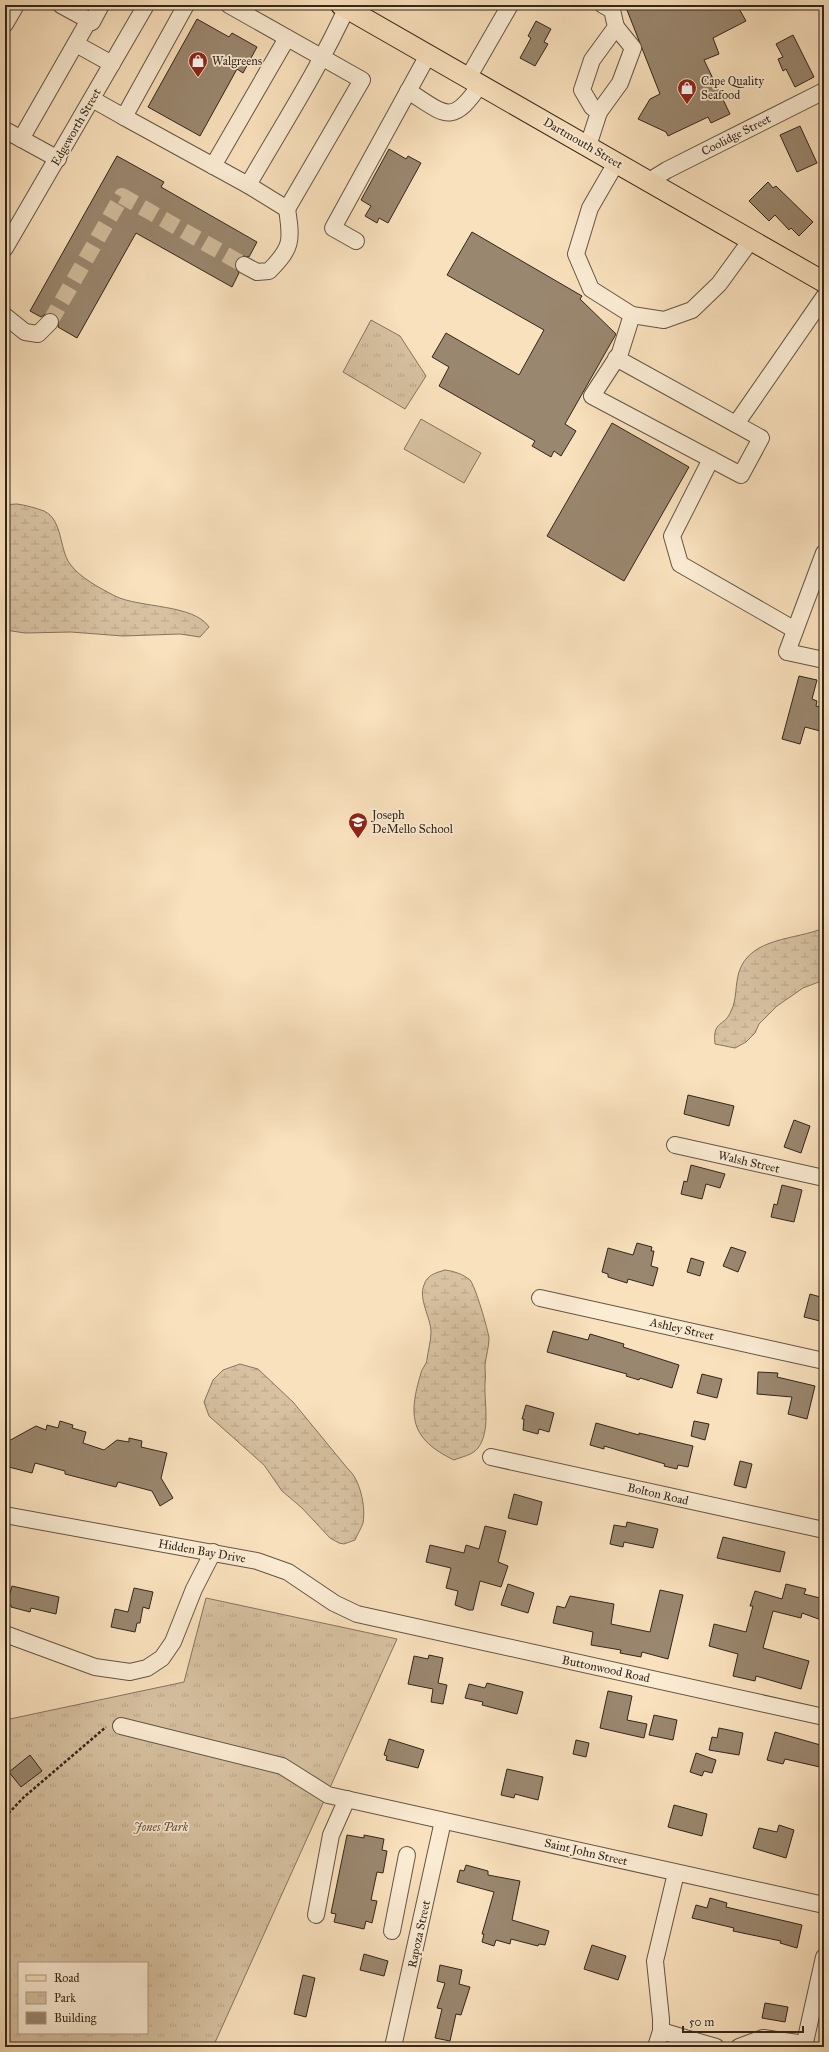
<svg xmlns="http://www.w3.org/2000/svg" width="829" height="2052" viewBox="0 0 829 2052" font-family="'IM FELL Great Primer',serif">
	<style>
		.green { fill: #d7c1a1; stroke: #85745e }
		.wetland { fill: url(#wetland-marsh); stroke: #85745e }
		.park { fill: url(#park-tufts); stroke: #85745e; fill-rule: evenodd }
		.building { fill: #9a876f; stroke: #33261a }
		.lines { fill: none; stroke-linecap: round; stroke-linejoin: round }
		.minor-tunnel { stroke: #d1bc9c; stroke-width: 16; stroke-dasharray: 16 8; stroke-linecap: butt }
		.minor-casing { stroke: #645543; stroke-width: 18 }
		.major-casing { stroke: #33261a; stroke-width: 22 }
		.path { stroke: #33261a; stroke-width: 2.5; stroke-dasharray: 3 2; stroke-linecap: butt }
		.minor { stroke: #fbecd4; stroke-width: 16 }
		.major { stroke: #f9e1bd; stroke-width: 20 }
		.labels { text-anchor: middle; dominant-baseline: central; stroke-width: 3.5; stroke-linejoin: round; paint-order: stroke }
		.poi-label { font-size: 12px; fill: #33261a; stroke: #fbecd4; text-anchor: start }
		.street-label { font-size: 12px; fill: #33261a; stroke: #fbecd4 }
		.park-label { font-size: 12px; font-style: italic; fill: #5c4d3c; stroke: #fbecd4 }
	</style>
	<defs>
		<pattern id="wetland-marsh" width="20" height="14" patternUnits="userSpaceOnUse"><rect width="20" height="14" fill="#d7c1a1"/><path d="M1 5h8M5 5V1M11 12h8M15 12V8" fill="none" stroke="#b9a68a"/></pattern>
		<pattern id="park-tufts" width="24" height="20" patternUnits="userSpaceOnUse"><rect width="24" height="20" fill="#d7c1a1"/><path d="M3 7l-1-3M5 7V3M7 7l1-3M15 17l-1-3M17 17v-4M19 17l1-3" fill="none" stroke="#b9a68a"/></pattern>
	</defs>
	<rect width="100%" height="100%" fill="#f9e1bd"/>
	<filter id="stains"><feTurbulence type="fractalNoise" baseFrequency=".005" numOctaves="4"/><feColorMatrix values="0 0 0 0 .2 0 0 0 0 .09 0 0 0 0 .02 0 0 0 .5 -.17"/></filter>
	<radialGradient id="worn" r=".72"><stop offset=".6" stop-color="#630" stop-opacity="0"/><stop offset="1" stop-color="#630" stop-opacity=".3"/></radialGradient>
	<!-- green -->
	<path class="green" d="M421,419L481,453L464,483L404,449Z"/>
	<!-- wetland -->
	<g class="wetland">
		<path d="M5,504C9,505 13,504 17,504C25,505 36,508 44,511C63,520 59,549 70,564C80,578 100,588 115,596C139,608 194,604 209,627L200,637L180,634L123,636L71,632L25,633L5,630Z"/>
		<path d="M824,928V980L803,988L777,1006L759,1024L755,1033L746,1042L735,1048L715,1044C712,1020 725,1027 731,1011C737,1000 735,984 739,972C750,937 796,940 824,928Z"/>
		<path d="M445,1270C453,1271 463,1274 470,1280C475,1285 488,1330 489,1338C489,1347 486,1356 485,1365C485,1371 486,1376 485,1383C484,1402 491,1431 478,1448C473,1455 461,1457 454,1460C410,1439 408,1416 421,1373C422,1368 427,1364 427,1359C428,1351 431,1341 431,1332C431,1318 418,1299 424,1285C427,1275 435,1273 445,1270Z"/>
		<path d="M240,1364L258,1369L293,1402L348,1469C360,1479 366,1507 363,1523C361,1529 357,1535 355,1540L344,1544L339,1543L330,1538L302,1508L282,1491L264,1465L209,1416L204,1402L213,1380L223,1370Z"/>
	</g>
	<!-- park -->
	<g class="park">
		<path d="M371,320L400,336L426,376L405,409L343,372Z"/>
		<path d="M206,1598L397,1639L213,2047H5V1720L184,1682ZM19,1963H147V2033H19Z"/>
	</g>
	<!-- building -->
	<g class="building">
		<path d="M625,5H737L746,21L713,38L719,54L704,60L730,114L711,123L708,117L668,136L666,132L638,119L650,99L660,94Z"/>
		<path d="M197,19L229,37L232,33L257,47L243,73L237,69L200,136L148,107Z"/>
		<path d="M536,21L551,29L544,42L548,44L535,66L520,58L531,38L528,36Z"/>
		<path d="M793,35L814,77L795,87L786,69L783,71L778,59L783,57L776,44Z"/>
		<path d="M800,126L817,163L797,172L780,135Z"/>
		<path d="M389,149L406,159L408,156L421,163L388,223L379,218L377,223L365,216L371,206L361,200Z"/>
		<path d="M117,156L164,182L161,187L257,242L249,257L243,256L236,260L235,266L239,273L232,287L136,233L77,338L58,327L59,319L53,313H47L41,317L30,311Z"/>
		<path d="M768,182L773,188L776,186L813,222L799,236L791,228L789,230L775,215L769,221L749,201Z"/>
		<path d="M472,232L582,296L580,299L616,334L565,424L576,431L561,456L554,451L551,457L532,446L535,441L439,386L449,367L432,357L446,333L519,375L544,330L447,275Z"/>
		<path d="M612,423L689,467L624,581L547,536Z"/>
		<path d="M799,676L817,680L812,699L817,701L816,706L824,708V732L805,727L800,744L782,739Z"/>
		<path d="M688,1095L734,1106L729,1126L684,1114Z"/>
		<path d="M794,1120L810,1126L801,1153L784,1147Z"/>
		<path d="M691,1165L725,1174L720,1188L706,1184L702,1199L681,1194L684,1181L687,1182Z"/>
		<path d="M782,1185L802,1190L794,1222L771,1217L774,1204L777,1205Z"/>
		<path d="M637,1243L652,1247L651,1251H654L651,1266L658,1268L653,1286L628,1279L627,1283L608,1277V1274L602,1272L608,1248L633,1255Z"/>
		<path d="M731,1247L746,1252L738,1272L723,1266Z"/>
		<path d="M691,1258L704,1262L700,1276L687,1272Z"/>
		<path d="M810,1294L824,1298V1322L804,1317Z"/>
		<path d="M553,1331L588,1340L590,1334L624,1344L623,1347L679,1365L672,1388L640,1378L639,1380L626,1376L627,1374L547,1352Z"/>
		<path d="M758,1372L778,1373L777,1377L815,1386L807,1419L788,1414L792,1397L757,1394Z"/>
		<path d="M702,1374L722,1379L717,1398L697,1393Z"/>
		<path d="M526,1405L554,1413L549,1432L539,1429L538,1434L523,1430L524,1419H522Z"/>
		<path d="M60,1421L73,1425L72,1428L86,1432L83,1443L104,1450L117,1440L129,1442V1438L142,1441L141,1447L167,1453L161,1478L173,1498L160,1506L152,1491L118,1482L116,1487L100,1483L65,1474V1471L35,1463L32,1473L5,1466V1443L36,1426L46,1430L47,1425L58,1428Z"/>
		<path d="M694,1421L709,1424L705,1440L691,1436Z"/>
		<path d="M596,1423L639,1435V1433L693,1446L688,1467L678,1465L677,1469L664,1466L665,1464L604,1446V1449L590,1445Z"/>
		<path d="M740,1461L752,1464L746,1488L734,1485Z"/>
		<path d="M514,1494L542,1502L537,1525L508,1518Z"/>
		<path d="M627,1522L658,1529L653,1548L624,1542L623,1547L610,1544L614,1525L626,1527Z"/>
		<path d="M485,1526L506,1531L498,1562L508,1566L501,1587L480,1581L473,1610H469L455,1605L458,1591L446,1588L451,1568L426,1562L430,1545L464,1553L466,1545L479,1549Z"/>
		<path d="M723,1537L785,1552L780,1572L717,1558Z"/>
		<path d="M508,1584L534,1593L528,1613L501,1605Z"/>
		<path d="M786,1584L806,1589L804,1594L824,1599V1621L802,1613L801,1618L773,1611L763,1648L809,1661L801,1689L756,1676L755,1681L733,1676L738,1654L709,1646L714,1624L746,1632L753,1606H750L755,1591L782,1599Z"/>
		<path d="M12,1586L59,1597L56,1614L31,1608L30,1612L11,1607V1605L7,1604Z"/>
		<path d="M134,1588L153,1592L149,1609L143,1607L140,1623H137L135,1632L111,1627L115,1609L128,1612Z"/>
		<path d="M660,1590L683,1595L668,1659L642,1652L641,1657L620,1653L621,1650L591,1645L593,1632L553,1623L557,1606L565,1608L570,1596L614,1604L611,1624L650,1632Z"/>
		<path d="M429,1655L443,1658L438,1683L447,1685L443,1704L431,1702L433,1689L408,1684L414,1656L428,1659Z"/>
		<path d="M487,1683L523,1692L517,1714L482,1705L483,1702L465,1698L469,1684L485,1688Z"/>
		<path d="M608,1691L632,1696L627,1720L647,1724L644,1738L600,1728Z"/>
		<path d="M654,1715L677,1720L673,1740L649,1735Z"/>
		<path d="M719,1728L743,1733L739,1755L709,1750L712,1737L717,1738Z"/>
		<path d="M775,1732L824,1746V1768L785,1759L783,1764L767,1760Z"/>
		<path d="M389,1739L424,1750L418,1768L386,1760L387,1756L384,1755Z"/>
		<path d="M576,1740L589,1743L586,1757L573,1754Z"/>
		<path d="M696,1753L716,1760L712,1773L704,1771L702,1776L690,1772Z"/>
		<path d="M30,1755L42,1771L21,1787L9,1772Z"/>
		<path d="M507,1769L543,1777L538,1800L515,1794L514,1798L501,1795Z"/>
		<path d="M674,1805L707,1814L702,1836L668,1827Z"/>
		<path d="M779,1825L794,1830L786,1858L753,1848L759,1828L777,1832Z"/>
		<path d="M347,1835L364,1838V1835L384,1839L382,1850L387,1851L383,1873L377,1872L371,1900L377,1901L372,1923L366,1921L364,1929L334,1922L336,1914L331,1913Z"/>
		<path d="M466,1865L488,1871V1875L520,1881L512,1920L549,1931L545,1945L539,1944L538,1946L511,1939L510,1944L496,1940L494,1946L482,1942L484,1934H482L494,1892L457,1882L460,1870L464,1871Z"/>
		<path d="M710,1898L727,1903L726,1907L802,1925L797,1948L780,1943L781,1941L733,1931L734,1928L692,1918L696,1905L707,1908Z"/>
		<path d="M592,1945L626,1956L618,1980L584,1969Z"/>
		<path d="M364,1954L388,1961L384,1976L360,1970Z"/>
		<path d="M440,1965L462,1970L459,1984L470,1987L461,2015L456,2014L450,2041L435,2038L442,2009L437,2008L445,1983L437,1981Z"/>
		<path d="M303,1975L315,1978L306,2017L294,2014Z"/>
		<path d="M765,2003L788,2007L785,2022L762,2018Z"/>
	</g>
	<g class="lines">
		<!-- minor-tunnel -->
		<path class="minor-tunnel" d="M50,322L122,196L244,265"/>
		<defs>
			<g id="minor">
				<path d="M61,5L92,22L101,5"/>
				<path d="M229,5L362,80L287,209L248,185C282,126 320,67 348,5"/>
				<path d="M5,24L16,5"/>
				<path d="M76,44L112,64"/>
				<path d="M468,78L510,5"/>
				<path d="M408,91C445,114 451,127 480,85"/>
				<path d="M92,99L124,117L186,5"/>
				<path d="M599,112L620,83L633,48L616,27"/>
				<path d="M124,117L248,185"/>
				<path d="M5,130L58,159"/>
				<path d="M21,139L89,20"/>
				<path d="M588,146L599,112L592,107L582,90L592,60L616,27L612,10L603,5"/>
				<path d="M616,163L590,208L576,254L591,289L632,315L664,320L692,310L719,284L751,240"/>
				<path d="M213,166L287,38"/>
				<path d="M649,181L667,170L824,91"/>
				<path d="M356,241L333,228L428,55"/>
				<path d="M5,248L146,5"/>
				<path d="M244,265L257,272L269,271C292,248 292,241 287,209"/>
				<path d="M5,316L25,332L38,334L50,322"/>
				<path d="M616,358L761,438L741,475L592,396L620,353L632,315"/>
				<path d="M736,424L824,297"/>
				<path d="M711,459L672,536L680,564L795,630"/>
				<path d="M824,553L787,652L824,660"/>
				<path d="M675,1145L824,1178"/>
				<path d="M540,1298L824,1361"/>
				<path d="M491,1457L824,1530"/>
				<path d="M5,1515L257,1561L288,1572L334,1603L357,1614L824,1717"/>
				<path d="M5,1634L95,1667L130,1672L147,1668L162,1658L173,1642L194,1589L213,1552"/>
				<path d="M121,1726L282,1766L328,1795L824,1905"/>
				<path d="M316,1915L331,1835L347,1799"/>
				<path d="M392,1931L407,1855"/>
				<path d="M661,2031L716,2047"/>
				<path d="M393,2047L443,1821"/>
				<path d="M656,2047L661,2031V2019L655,1961L676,1873"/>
				<path d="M739,2047L763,2038L805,2044"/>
				<path d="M804,2047L824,1957"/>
			</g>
			<path id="major" d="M341,5L824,282"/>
		</defs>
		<!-- minor casing -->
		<use href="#minor" class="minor-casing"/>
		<!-- major casing -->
		<use href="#major" class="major-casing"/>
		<!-- path -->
		<path class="path" d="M5,1817L24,1797L106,1727"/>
		<!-- minor -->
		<use href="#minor" class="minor"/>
		<!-- major -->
		<use href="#major" class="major"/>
	</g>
	<!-- icons -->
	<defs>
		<symbol id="shop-pin" viewBox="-11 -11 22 30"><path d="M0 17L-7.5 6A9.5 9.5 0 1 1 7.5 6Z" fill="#8f2418" stroke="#fbecd4"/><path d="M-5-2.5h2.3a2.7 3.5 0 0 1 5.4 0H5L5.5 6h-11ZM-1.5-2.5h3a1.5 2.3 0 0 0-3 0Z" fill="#fff"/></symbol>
		<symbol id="school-pin" viewBox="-11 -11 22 30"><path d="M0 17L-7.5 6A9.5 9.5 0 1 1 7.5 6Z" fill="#8f2418" stroke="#fbecd4"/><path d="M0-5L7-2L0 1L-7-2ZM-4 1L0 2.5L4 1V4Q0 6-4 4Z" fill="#fff"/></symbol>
	</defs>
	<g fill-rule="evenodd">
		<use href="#shop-pin" x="187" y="50" width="22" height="30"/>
		<use href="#shop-pin" x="676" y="77" width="22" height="30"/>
		<use href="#school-pin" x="347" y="811" width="22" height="30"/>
	</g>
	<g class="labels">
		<!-- poi labels -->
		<g class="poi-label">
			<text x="212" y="61">Walgreens</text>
			<text x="701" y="81">Cape Quality<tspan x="701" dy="14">Seafood</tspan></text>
			<text x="372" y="815">Joseph<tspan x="372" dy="14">DeMello School</tspan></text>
		</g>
		<!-- street labels -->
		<g class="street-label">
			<text transform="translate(76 127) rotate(-60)">Edgeworth Street</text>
			<text transform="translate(736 135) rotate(-27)">Coolidge Street</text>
			<text transform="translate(583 143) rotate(30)">Dartmouth Street</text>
			<text transform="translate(749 1162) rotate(13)">Walsh Street</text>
			<text transform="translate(682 1329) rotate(13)">Ashley Street</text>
			<text transform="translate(658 1494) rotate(13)">Bolton Road</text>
			<text transform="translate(202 1551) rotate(10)">Hidden Bay Drive</text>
			<text transform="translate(606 1669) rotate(12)">Buttonwood Road</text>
			<text transform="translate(586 1852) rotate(13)">Saint John Street</text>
			<text transform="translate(419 1934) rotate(-78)">Rapoza Street</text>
		</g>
		<!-- park labels -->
		<g class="park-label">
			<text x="161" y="1827">Jones Park</text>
		</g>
	</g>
	<!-- margin -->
	<rect width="829" height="2052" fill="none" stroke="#f9e1bd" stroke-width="20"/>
	<rect x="6" y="6" width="817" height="2040" fill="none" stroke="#33261a" stroke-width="2"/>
	<rect x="10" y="10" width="809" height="2032" fill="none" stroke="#33261a"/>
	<!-- legend -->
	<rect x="18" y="1962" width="130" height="72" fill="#fbecd4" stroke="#ab9d8a"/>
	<rect x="26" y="1975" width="20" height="6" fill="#f9e1bd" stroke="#ab9d8a"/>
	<text x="54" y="1982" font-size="12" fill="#33261a">Road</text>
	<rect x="26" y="1992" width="20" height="12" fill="url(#park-tufts)" stroke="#ab9d8a"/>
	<text x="54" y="2002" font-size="12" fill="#33261a">Park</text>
	<rect x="26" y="2012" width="20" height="12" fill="#9a876f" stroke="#ab9d8a"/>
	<text x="54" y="2022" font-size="12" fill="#33261a">Building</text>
	<!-- scale -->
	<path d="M683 2026v6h120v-6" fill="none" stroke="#33261a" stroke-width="2"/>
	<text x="689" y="2026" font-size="12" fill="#33261a" stroke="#fbecd4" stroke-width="3" paint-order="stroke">50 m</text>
	<rect width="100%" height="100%" filter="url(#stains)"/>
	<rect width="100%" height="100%" fill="url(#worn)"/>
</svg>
